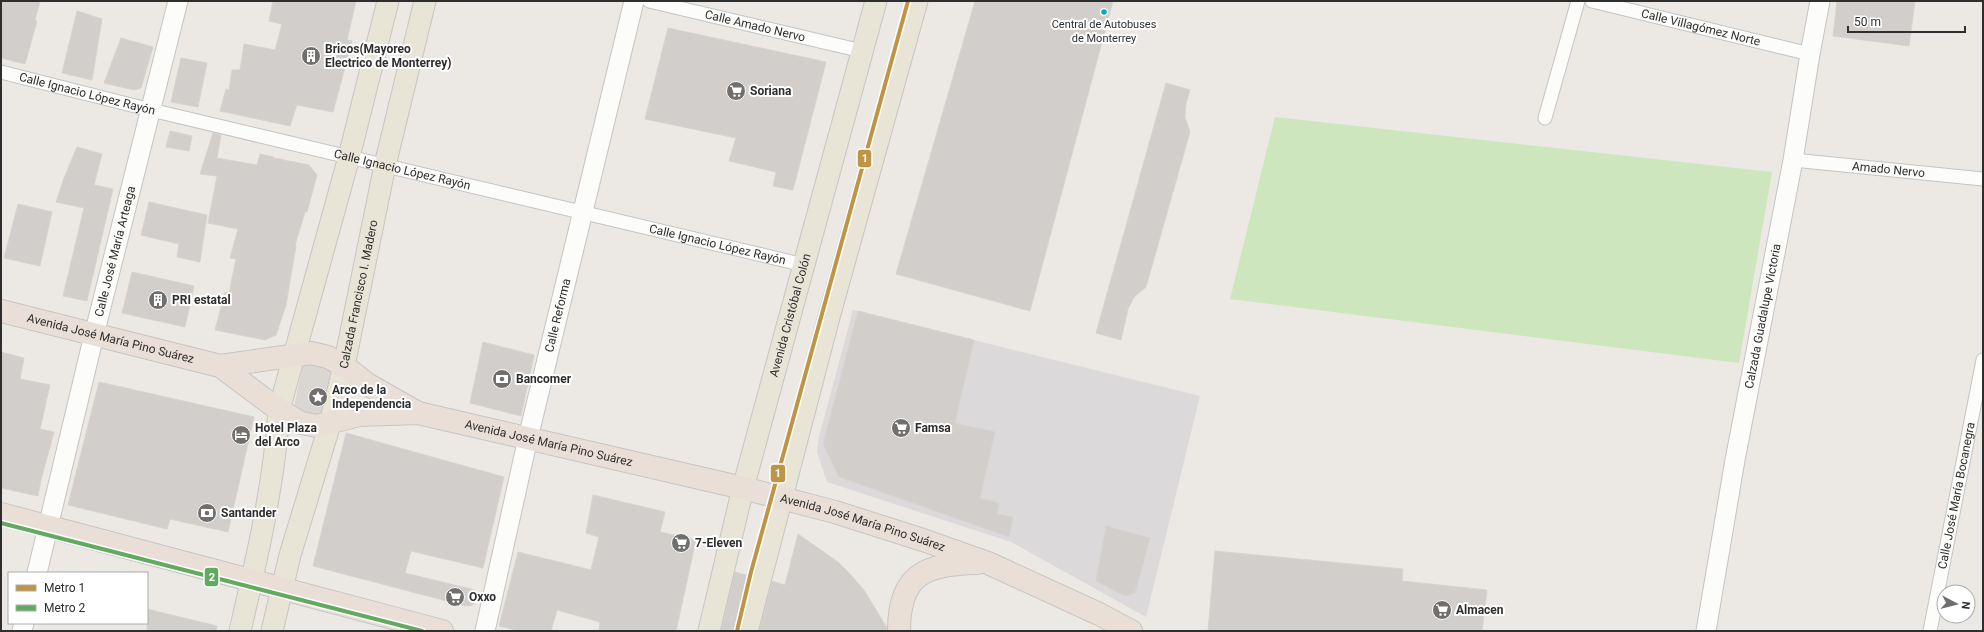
<svg xmlns="http://www.w3.org/2000/svg" width="1984" height="632" viewBox="0 0 1984 632" font-family="Roboto,sans-serif">
	<style>
		.industrial { fill: #dcd9db }
		.green { fill: #cee6be }
		.plaza { fill: #dad6d2 }
		.building { fill: #d1cecb; stroke: #d7d4d0 }
		.lines { fill: none; stroke-linecap: round; stroke-linejoin: round }
		.street-casing { stroke: #c5c4c5; stroke-width: 15 }
		.secondary-casing { stroke: #c5c4c5; stroke-width: 21 }
		.primary-casing { stroke: #c6c5c4; stroke-width: 23 }
		.highway-casing { stroke: #c6c5c4; stroke-width: 24 }
		.street { stroke: #fcfcfb; stroke-width: 13 }
		.secondary { stroke: #fcfcfb; stroke-width: 19 }
		.primary { stroke: #e8e4d6; stroke-width: 21 }
		.highway { stroke: #eadfd6; stroke-width: 22 }
		.metro-1-casing { stroke: #fff; stroke-width: 7 }
		.metro-2-casing { stroke: #fff; stroke-width: 7 }
		.metro-1 { stroke: #c09445; stroke-width: 4 }
		.metro-2 { stroke: #62aa60; stroke-width: 4 }
		.bus-dot { fill: #00a9ce; stroke: #fff; stroke-width: 1.5 }
		.labels { text-anchor: middle; dominant-baseline: central; stroke-width: 4; stroke-linejoin: round; paint-order: stroke }
		.bus-label { font-size: 11px; fill: #2e2e2e; stroke: #fff }
		.street-label { font-size: 12px; fill: #2e2e2e; stroke: #fff }
		.poi-label { font-size: 12px; font-weight: bold; fill: #2e2e2e; stroke: #fff; text-anchor: start }
		.line-badge { stroke: #fff; stroke-width: 1.5 }
		.badge-label { font-size: 11px; text-anchor: middle; font-weight: bold; fill: #fff }
	</style>
	<rect width="100%" height="100%" fill="#ece8e4"/>
	<!-- industrial -->
	<path class="industrial" d="M853,310L1200,396L1146,617L1011,542L827,482L817,452L819,437Z"/>
	<!-- green -->
	<path class="green" d="M1275,117L1772,172L1739,363L1230,299Z"/>
	<!-- plaza -->
	<path class="plaza" d="M317,361L333,372L323,415L311,418L294,406L303,365Z"/>
	<!-- building -->
	<g class="building">
		<path d="M1,1H40L35,20L37,21L25,64L1,58Z"/>
		<path d="M273,1H356L347,40L352,41L333,112L297,105L290,126L220,111L226,89L229,90L232,70H240L244,44L275,50L282,24L269,21Z"/>
		<path d="M975,1H1113L1030,311L896,274Z"/>
		<path d="M1837,1H1915L1909,46L1833,36Z"/>
		<path d="M77,11L102,19L92,80L62,73Z"/>
		<path d="M668,28L826,62L793,190L773,186L776,172L729,161L736,138L645,119Z"/>
		<path d="M121,38L153,47L141,88L134,90L104,83Z"/>
		<path d="M181,58L207,63L198,107L171,102Z"/>
		<path d="M1166,83L1190,90L1186,103L1185,117L1190,132L1146,287L1134,297L1128,309L1121,340L1096,333Z"/>
		<path d="M170,131L192,136L189,151L166,147Z"/>
		<path d="M213,133L221,135L217,158L257,165L260,154L274,157V158L309,165L317,175L307,212H305L295,245L296,246L286,305L276,335L265,340L215,330L225,292L229,293L236,259L230,258L238,229L208,223L217,176L200,174Z"/>
		<path d="M77,147L102,154L94,185L113,189L87,301L63,296L84,208L56,202L64,178Z"/>
		<path d="M149,202L207,215L200,262L177,257L179,244L141,235Z"/>
		<path d="M18,204L52,212L40,266L4,258Z"/>
		<path d="M132,272L194,286L185,327L122,313Z"/>
		<path d="M858,311L974,340L955,423L995,432L980,498L999,503L997,514L1013,517L1009,537L839,477L823,444Z"/>
		<path d="M483,342L534,355L521,416L470,403Z"/>
		<path d="M1,352L24,358L20,379L50,385L40,429L54,432L41,480L38,496L1,488Z"/>
		<path d="M99,382L254,417L228,532L170,519L167,529L68,505Z"/>
		<path d="M346,433L504,477L483,568L411,551L405,573L475,590L473,605L466,606L313,566Z"/>
		<path d="M593,495L665,512L660,532L696,540L676,631H599L600,622L557,610L551,631H519L499,626L518,552L591,570L599,537L586,533Z"/>
		<path d="M1106,526L1150,538L1135,593L1125,596L1096,581Z"/>
		<path d="M798,534L838,562L850,574L864,590L887,628V631H759L772,581L785,585Z"/>
		<path d="M1215,551L1403,569L1402,581L1487,590L1482,631H1208Z"/>
		<path d="M735,572L749,576L735,631H721Z"/>
		<path d="M147,609L217,626L216,631H147Z"/>
	</g>
	<g class="lines">
		<defs>
			<g id="street">
				<path id="s1" d="M649,1L862,51"/>
				<path id="s2" d="M1592,1L1810,54"/>
				<path id="s3" d="M1,72L151,110L804,265"/>
				<path d="M1545,118L1578,1"/>
				<path id="s4" d="M1793,160L1983,179"/>
				<path id="s5" d="M1930,631L1983,360"/>
			</g>
			<g id="secondary">
				<path id="s6" d="M37,573L94,335L178,1"/>
				<path d="M22,631L24,623"/>
				<path id="s7" d="M485,631L528,438L634,1"/>
				<path id="s8" d="M1706,631L1735,460L1793,160L1810,54L1820,1"/>
			</g>
			<g id="primary">
				<path d="M240,631C257,558 274,485 279,410L349,157L388,1"/>
				<path id="s9" d="M272,631L290,555L330,424L344,366L385,165L425,1"/>
				<path id="s10" d="M709,631L743,488L876,1"/>
				<path d="M747,631L829,317L917,1"/>
			</g>
			<g id="highway">
				<path id="s11" d="M1,311L220,366L311,353L328,357L344,366L367,384L418,413"/>
				<path id="s12" d="M220,366L279,410L301,423L317,426L359,415L418,413L743,488L835,512L923,540L988,563L1099,614L1131,631"/>
				<path d="M1,514L442,631"/>
				<path d="M899,631C899,574 925,564 977,563"/>
			</g>
		</defs>
		<!-- street casing -->
		<use href="#street" class="street-casing"/>
		<!-- secondary casing -->
		<use href="#secondary" class="secondary-casing"/>
		<!-- primary casing -->
		<use href="#primary" class="primary-casing"/>
		<!-- highway casing -->
		<use href="#highway" class="highway-casing"/>
		<!-- street -->
		<use href="#street" class="street"/>
		<!-- secondary -->
		<use href="#secondary" class="secondary"/>
		<!-- primary -->
		<use href="#primary" class="primary"/>
		<!-- highway -->
		<use href="#highway" class="highway"/>
		<defs>
			<path id="metro-1" d="M737,631L751,572L908,1"/>
			<path id="metro-2" d="M1,523L422,631"/>
		</defs>
		<!-- metro-1 casing -->
		<use href="#metro-1" class="metro-1-casing"/>
		<!-- metro-2 casing -->
		<use href="#metro-2" class="metro-2-casing"/>
		<!-- metro-1 -->
		<use href="#metro-1" class="metro-1"/>
		<!-- metro-2 -->
		<use href="#metro-2" class="metro-2"/>
	</g>
	<!-- icons -->
	<defs>
		<symbol id="building-disc" viewBox="-11 -11 22 22"><circle r="9.5" fill="#706f6e" stroke="#fff"/><path d="M-4-6H4V6H1V3H-1V6H-4ZM-2.5-4.3h1.7v1.8h-1.7ZM.8-4.3h1.7v1.8H.8ZM-2.5-1h1.7V.8h-1.7ZM.8-1h1.7V.8H.8Z" fill="#fff"/></symbol>
		<symbol id="supermarket-disc" viewBox="-11 -11 22 22"><circle r="9.5" fill="#706f6e" stroke="#fff"/><path d="M-6-5.5h2.5l.6 2H6L4.5 2H-2.5L-4.4-4H-6ZM-1.5 3.2a1.3 1.3 0 1 0 .1 0ZM3 3.2a1.3 1.3 0 1 0 .1 0Z" fill="#fff"/></symbol>
		<symbol id="bank-disc" viewBox="-11 -11 22 22"><circle r="9.5" fill="#706f6e" stroke="#fff"/><path d="M-6-4H6V4H-6ZM0-2.3a2.3 2.3 0 1 0 0 4.6a2.3 2.3 0 1 0 0-4.6Z" fill="#fff"/></symbol>
		<symbol id="sight-disc" viewBox="-11 -11 22 22"><circle r="9.5" fill="#706f6e" stroke="#fff"/><path d="M0-6L1.8-2.2L6-1.7L2.9 1.2L3.7 5.4L0 3.3L-3.7 5.4L-2.9 1.2L-6-1.7L-1.8-2.2Z" fill="#fff"/></symbol>
		<symbol id="hotel-disc" viewBox="-11 -11 22 22"><circle r="9.5" fill="#706f6e" stroke="#fff"/><path d="M-6-4.5h1.5V1H6V5H4.5V3h-9V5H-6ZM-4 0a1.8 1.8 0 1 1 3.6 0ZM.5 0V-2.5h3Q6-2.5 6 0Z" fill="#fff"/></symbol>
	</defs>
	<g fill-rule="evenodd">
		<use href="#building-disc" x="300" y="45" width="22" height="22"/>
		<use href="#supermarket-disc" x="725" y="80" width="22" height="22"/>
		<use href="#building-disc" x="147" y="289" width="22" height="22"/>
		<use href="#bank-disc" x="491" y="368" width="22" height="22"/>
		<use href="#sight-disc" x="307" y="386" width="22" height="22"/>
		<use href="#supermarket-disc" x="890" y="417" width="22" height="22"/>
		<use href="#hotel-disc" x="230" y="424" width="22" height="22"/>
		<use href="#bank-disc" x="196" y="502" width="22" height="22"/>
		<use href="#supermarket-disc" x="670" y="532" width="22" height="22"/>
		<use href="#supermarket-disc" x="444" y="586" width="22" height="22"/>
		<use href="#supermarket-disc" x="1431" y="599" width="22" height="22"/>
	</g>
	<!-- markers -->
	<circle class="bus-dot" cx="1104" cy="12" r="3.5"/>
	<g class="labels">
		<!-- bus labels -->
		<g class="bus-label">
			<text x="1104" y="24">Central de Autobuses<tspan x="1104" dy="14">de Monterrey</tspan></text>
		</g>
		<!-- street labels -->
		<g class="street-label">
			<text stroke="none"><textPath href="#s1" startOffset="109">Calle Amado Nervo</textPath></text>
			<text stroke="none"><textPath href="#s2" startOffset="112">Calle Villagómez Norte</textPath></text>
			<text stroke="none"><textPath href="#s3" startOffset="89">Calle Ignacio López Rayón</textPath></text>
			<text stroke="none"><textPath href="#s4" startOffset="96">Amado Nervo</textPath></text>
			<text stroke="none"><textPath href="#s3" startOffset="413">Calle Ignacio López Rayón</textPath></text>
			<text stroke="none"><textPath href="#s3" startOffset="737">Calle Ignacio López Rayón</textPath></text>
			<text stroke="none"><textPath href="#s6" startOffset="331">Calle José María Arteaga</textPath></text>
			<text stroke="none"><textPath href="#s9" startOffset="348">Calzada Francisco I. Madero</textPath></text>
			<text stroke="none"><textPath href="#s7" startOffset="324">Calle Reforma</textPath></text>
			<text stroke="none"><textPath href="#s10" startOffset="326">Avenida Cristóbal Colón</textPath></text>
			<text stroke="none"><textPath href="#s8" startOffset="320">Calzada Guadalupe Victoria</textPath></text>
			<text stroke="none"><textPath href="#s11" startOffset="113">Avenida José María Pino Suárez</textPath></text>
			<text stroke="none"><textPath href="#s12" startOffset="352">Avenida José María Pino Suárez</textPath></text>
			<text stroke="none"><textPath href="#s5" startOffset="138">Calle José María Bocanegra</textPath></text>
			<text stroke="none"><textPath href="#s12" startOffset="676">Avenida José María Pino Suárez</textPath></text>
		</g>
		<!-- poi labels -->
		<g class="poi-label">
			<text x="325" y="49">Bricos(Mayoreo<tspan x="325" dy="14">Electrico de Monterrey)</tspan></text>
			<text x="750" y="91">Soriana</text>
			<text x="172" y="300">PRI estatal</text>
			<text x="516" y="379">Bancomer</text>
			<text x="332" y="390">Arco de la<tspan x="332" dy="14">Independencia</tspan></text>
			<text x="255" y="428">Hotel Plaza<tspan x="255" dy="14">del Arco</tspan></text>
			<text x="915" y="428">Famsa</text>
			<text x="221" y="513">Santander</text>
			<text x="695" y="543">7-Eleven</text>
			<text x="469" y="597">Oxxo</text>
			<text x="1456" y="610">Almacen</text>
		</g>
	</g>
	<g class="line-badge">
		<rect x="857" y="149" width="15" height="19" rx="4" fill="#c09445"/>
		<rect x="770" y="464" width="16" height="19" rx="4" fill="#c09445"/>
		<rect x="204" y="567" width="15" height="20" rx="4" fill="#62aa60"/>
	</g>
	<g class="badge-label">
		<text x="865" y="162">1</text>
		<text x="778" y="477">1</text>
		<text x="212" y="581">2</text>
	</g>
	<!-- border -->
	<rect width="1984" height="632" fill="none" stroke="#2e2e2e" stroke-width="4"/>
	<!-- legend -->
	<rect x="8" y="572" width="140" height="52" fill="#ffffff" stroke="#ababab"/>
	<rect x="16" y="585" width="20" height="6" fill="#c09445" stroke="#ababab"/>
	<text x="44" y="592" font-size="12" fill="#2e2e2e">Metro 1</text>
	<rect x="16" y="605" width="20" height="6" fill="#62aa60" stroke="#ababab"/>
	<text x="44" y="612" font-size="12" fill="#2e2e2e">Metro 2</text>
	<!-- north arrow -->
	<g transform="translate(1956 604) rotate(97)"><circle r="19" fill="#ffffff" stroke="#ababab"/>
	<path d="M0-3L7 15L0 10L-7 15Z" fill="#706f6e"/>
	<text y="-6" font-size="11" font-weight="bold" text-anchor="middle" fill="#2e2e2e">N</text>
	</g>
	<!-- scale -->
	<path d="M1848 26v6h117v-6" fill="none" stroke="#2e2e2e" stroke-width="2"/>
	<text x="1854" y="26" font-size="12" fill="#2e2e2e" stroke="#ffffff" stroke-width="3" paint-order="stroke">50 m</text>
</svg>
